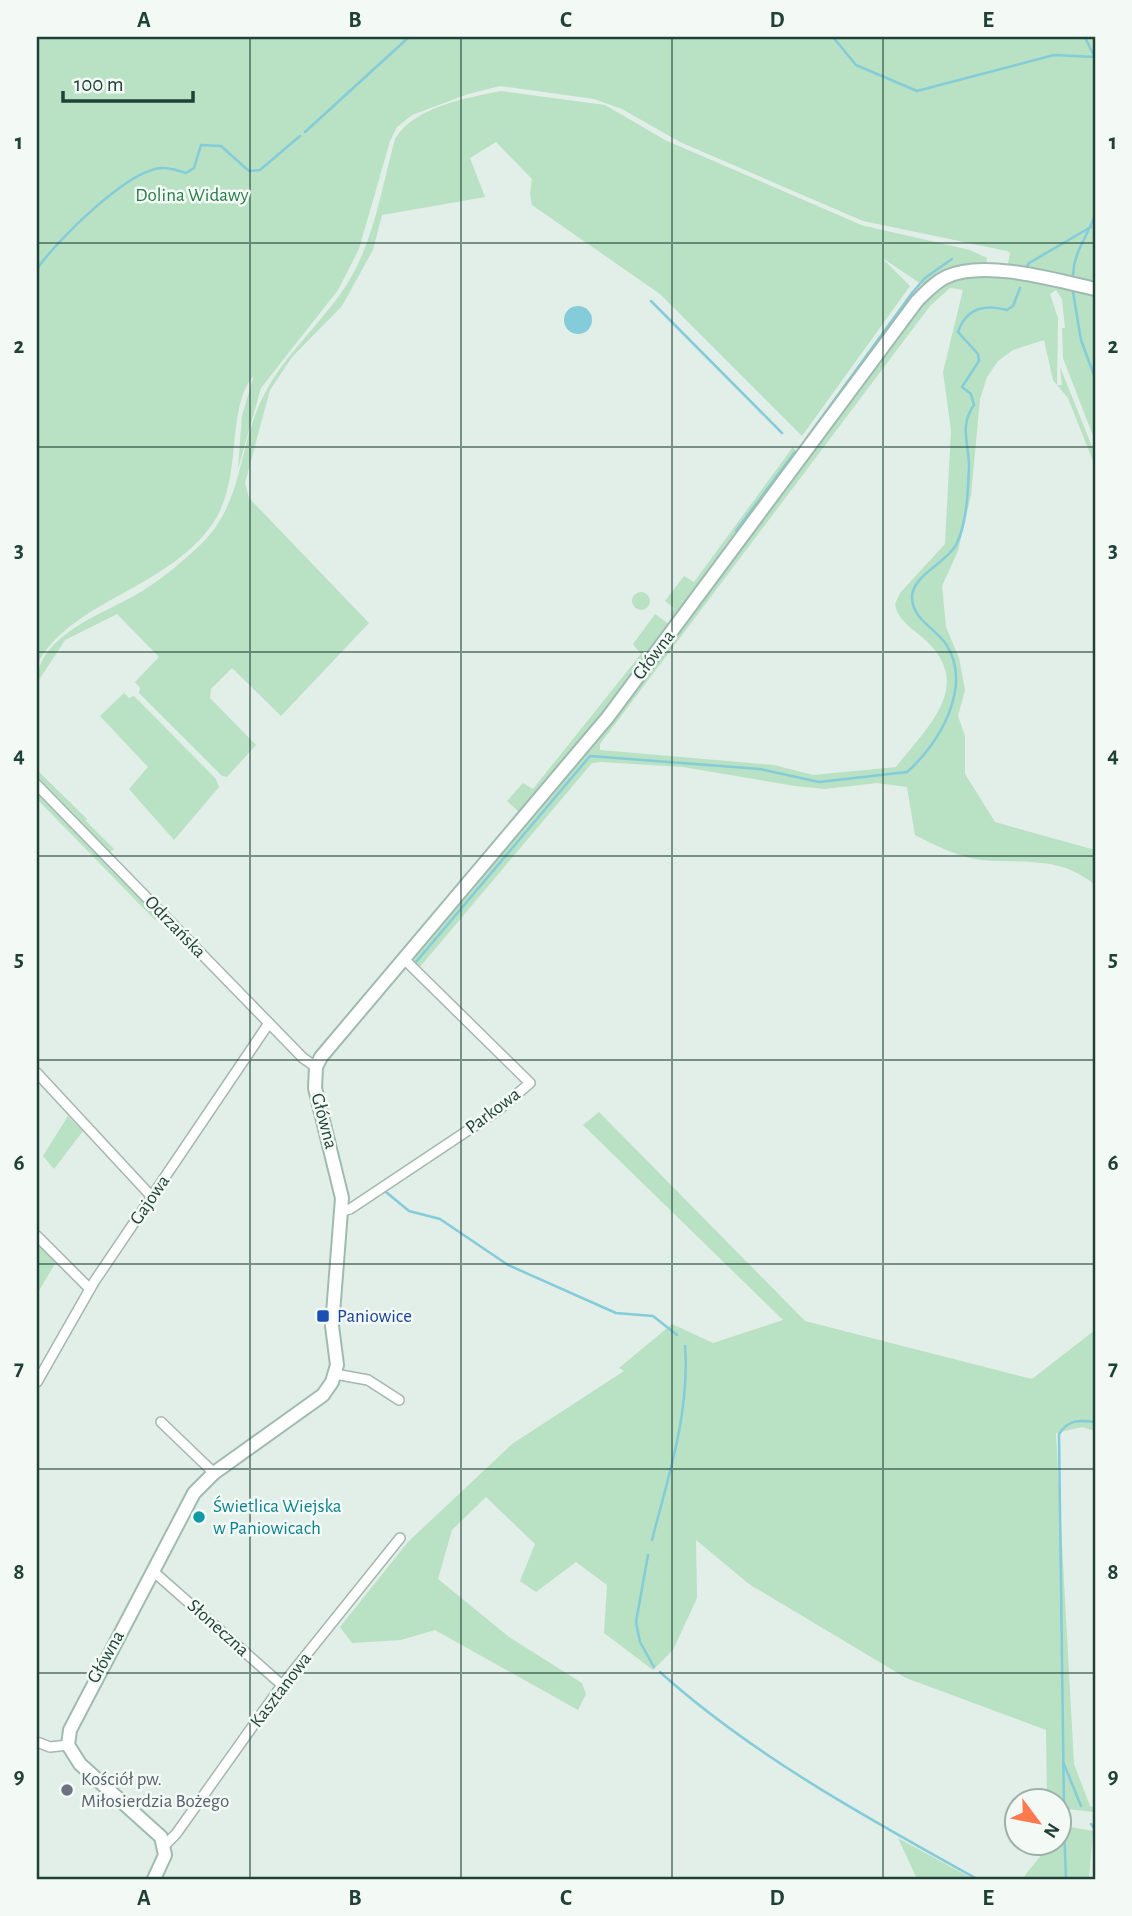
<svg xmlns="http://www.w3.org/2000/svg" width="1132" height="1916" viewBox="0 0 1132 1916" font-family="'Alegreya Sans',sans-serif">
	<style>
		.green { fill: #b9e1c3; fill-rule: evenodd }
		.water { fill: #84ccd9 }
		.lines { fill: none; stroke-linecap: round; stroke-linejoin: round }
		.stream { stroke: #84ccd9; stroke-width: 2.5 }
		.street-casing { stroke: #a4b7b0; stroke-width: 12 }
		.secondary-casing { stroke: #9fbbb1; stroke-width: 16 }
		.street { stroke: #fff; stroke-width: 9 }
		.secondary { stroke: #fff; stroke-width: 12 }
		.grid { fill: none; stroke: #204138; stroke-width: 2; stroke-opacity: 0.55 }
		.transit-dot { fill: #1a4fb4; stroke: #f3faf6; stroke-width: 2.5 }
		.culture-dot { fill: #0f9aa8; stroke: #f3faf6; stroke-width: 2.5 }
		.worship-dot { fill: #6b7280; stroke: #f3faf6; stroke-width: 2.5 }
		.labels { text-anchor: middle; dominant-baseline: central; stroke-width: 5; stroke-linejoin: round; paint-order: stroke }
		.park-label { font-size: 19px; fill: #267c47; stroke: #f3faf6 }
		.street-label { font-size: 19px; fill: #204138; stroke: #f3faf6 }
		.transit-label { font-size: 19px; fill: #164399; stroke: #f3faf6; text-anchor: start }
		.culture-label { font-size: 19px; fill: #0d838f; stroke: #f3faf6; text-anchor: start }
		.worship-label { font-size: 19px; fill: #5b616d; stroke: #f3faf6; text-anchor: start }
		.neatline { fill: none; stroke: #204138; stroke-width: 2.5 }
		.grid-label { font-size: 23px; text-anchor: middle; font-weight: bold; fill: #204138 }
	</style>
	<rect width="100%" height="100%" fill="#e2eee8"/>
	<!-- green -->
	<g class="green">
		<path d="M37,37H1095V441L1063,358L1062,328H1065L1062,299L1056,290L1050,294L1058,318L1057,385H1062L1060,367L1095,454V466L1068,398L1053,380L1044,340L1013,350L998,361L987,377L980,399L971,495L958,551L942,586L946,627L959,658L965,690L958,716L965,736V774L995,822L1095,850V885C1060,855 1024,864 981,860C959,857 934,845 915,835L907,787L877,783L825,789L795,786L683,767L601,762L592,763L419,968L411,960L594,741L918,304C970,261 1004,278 1065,285L1007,269L1010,253L1007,251L863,221L680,142L622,109L594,99L500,86L468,94L412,115L397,127L390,141L359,249L338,290L261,388L238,469L242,416L254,375C224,409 245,480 211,526C164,590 73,600 37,664ZM950,288L963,290L943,372L951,430L945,544L900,593L895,604C898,620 910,627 922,637C977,684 928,726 896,767L813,775L774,765L600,750V744L930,306Z"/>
		<path d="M501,91L605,105L665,140L843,217L861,225L970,250L987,258L986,264L921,284L881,257L910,286L802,436L660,294L532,205L530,194L532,179L496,142L470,158L485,197L382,215L373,250L342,306L292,357L270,390L245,483L249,498L369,623L281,716L232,668L211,689L210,698L256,745L227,777L222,776L139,693L140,688L135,682L159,657L117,614L65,640L37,683C37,633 110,612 144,590C163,578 182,562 198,547C244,505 237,450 262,399C283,355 321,325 347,284C374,242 382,186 395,139C414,107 466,98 501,91Z"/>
		<path d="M793,447L799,454L679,616L673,618L671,615L674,608L665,601L684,576L694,582Z"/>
		<circle cx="641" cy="601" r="9"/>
		<path d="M655,614L670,625L605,716L520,813L507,801L523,783L533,789L641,654L633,644Z"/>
		<path d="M124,693L129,698L134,696L216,779L219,787L174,840L129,789L148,767L100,716Z"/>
		<path d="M37,770L87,819L86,821L114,849L108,853L37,779Z"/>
		<path d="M37,790L159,914L155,920L37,799Z"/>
		<path d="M599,1112L805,1321L1032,1379L1095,1330V1431L1082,1427L1056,1433L1074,1764L1090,1806L1095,1808V1815L1093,1812L1059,1808L1058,1800H1047L1046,1730L906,1678L749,1584L696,1540L697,1598L673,1650L653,1670L604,1633L607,1585L576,1562L536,1592L520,1581L535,1544L486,1497L452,1530L438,1579L509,1637L582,1683L586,1694L578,1710L435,1630L401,1640L352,1643L340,1627L408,1542L512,1444L624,1371L619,1368L672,1324L713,1343L783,1320L583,1125Z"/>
		<path d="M68,1116L83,1131L54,1169L43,1156Z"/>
		<path d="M37,1243L56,1262L37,1294Z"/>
		<path d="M1059,1825L1093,1831L1089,1879H1022L1047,1848V1843L1058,1842Z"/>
		<path d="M898,1838L973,1879H917Z"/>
	</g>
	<!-- water -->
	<circle class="water" cx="578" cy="320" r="14"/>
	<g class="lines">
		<!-- stream -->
		<g class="stream">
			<path d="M833,37L856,65L917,91L1054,55L1095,57"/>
			<path d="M1085,37L1094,56"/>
			<path d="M305,132L409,37"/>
			<path d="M1026,268L1029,263L1091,227"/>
			<path d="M37,269C55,242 131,166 164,168C171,168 179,171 186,173L194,168L201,145L221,146L249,171L260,170L300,136"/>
			<path d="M1073,275C1074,250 1088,237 1095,214"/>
			<path d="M1073,292L1081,340L1095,378"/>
			<path d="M651,301L782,433"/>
			<path d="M806,439L912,293L925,278L952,259"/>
			<path d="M736,531L795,452"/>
			<path d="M416,962L590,756L760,769L819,782L907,772C940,743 973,686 946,644C935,628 912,619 912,597C912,576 946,563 956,545C967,524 968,491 969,466C969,444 959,426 974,405L971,394L962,387L979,361L978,354L958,332C966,308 985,304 1007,310L1013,306L1020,288"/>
			<path d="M386,1192L409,1211L440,1219L508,1265L616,1313L653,1316L677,1335"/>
			<path d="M652,1540C668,1477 690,1413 685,1346"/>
			<path d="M648,1555L636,1622L640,1642L654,1667"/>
			<path d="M660,1672C752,1755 869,1819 977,1879"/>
			<path d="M1064,1764L1081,1806"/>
			<path d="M1064,1809L1059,1434C1069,1419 1079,1420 1095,1422"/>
			<path d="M1091,1824L1095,1829"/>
			<path d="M1064,1826L1066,1879"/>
		</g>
		<defs>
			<g id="street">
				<path d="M37,785L303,1058L316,1067"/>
				<path d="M37,1073L152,1197"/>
				<path d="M341,1211L350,1209L497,1111L530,1083L404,959"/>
				<path d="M37,1236L90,1289"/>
				<path d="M335,1374L368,1380L399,1400"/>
				<path d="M37,1382L94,1282L269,1023"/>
				<path d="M161,1422L214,1473"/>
				<path d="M154,1572L282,1685"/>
				<path d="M37,1742L50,1747L68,1745"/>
				<path d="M165,1845L176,1834L282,1685L400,1538"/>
			</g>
			<path id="secondary" d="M154,1879L165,1855L161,1837L80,1764L68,1745L70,1730L194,1493L214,1473L323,1395L332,1382L337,1365L332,1326L342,1198L315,1088L316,1067L321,1057L608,717L917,301C926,292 935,282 946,277C983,259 1056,280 1095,289"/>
		</defs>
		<!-- street casing -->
		<use href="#street" class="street-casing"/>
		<!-- secondary casing -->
		<use href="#secondary" class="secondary-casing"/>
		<!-- street -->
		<use href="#street" class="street"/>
		<!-- secondary -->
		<use href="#secondary" class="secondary"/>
	</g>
	<!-- grid -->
	<path class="grid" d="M250,37V1879M461,37V1879M672,37V1879M883,37V1879M37,243H1095M37,447H1095M37,652H1095M37,856H1095M37,1060H1095M37,1264H1095M37,1469H1095M37,1673H1095"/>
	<!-- markers -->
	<rect class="transit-dot" x="316" y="1309" width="14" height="14" rx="3.5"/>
	<circle class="culture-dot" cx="199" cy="1517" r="7"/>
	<circle class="worship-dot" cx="67" cy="1790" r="7"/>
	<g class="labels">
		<!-- park labels -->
		<g class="park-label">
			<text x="192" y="195">Dolina Widawy</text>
		</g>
		<!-- street labels -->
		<g class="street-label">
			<text transform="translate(654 655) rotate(-53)">Główna</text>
			<text transform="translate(175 927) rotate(46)">Odrzańska</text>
			<text transform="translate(493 1111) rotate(-37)">Parkowa</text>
			<text transform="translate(324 1121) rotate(75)">Główna</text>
			<text transform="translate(150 1200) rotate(-56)">Gajowa</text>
			<text transform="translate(218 1628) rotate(42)">Słoneczna</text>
			<text transform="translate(106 1657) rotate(-61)">Główna</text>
			<text transform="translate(281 1690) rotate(-53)">Kasztanowa</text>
		</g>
		<!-- transit labels -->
		<g class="transit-label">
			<text x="337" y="1316">Paniowice</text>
		</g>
		<!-- culture labels -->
		<g class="culture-label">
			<text x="213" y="1506">Świetlica Wiejska<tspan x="213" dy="22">w Paniowicach</tspan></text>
		</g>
		<!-- worship labels -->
		<g class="worship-label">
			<text x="81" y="1779">Kościół pw.<tspan x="81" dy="22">Miłosierdzia Bożego</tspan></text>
		</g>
	</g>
	<!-- border -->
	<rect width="1132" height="1916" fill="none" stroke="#f3faf6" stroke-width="77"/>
	<!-- north arrow -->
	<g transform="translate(1038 1822) rotate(122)"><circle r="33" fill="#f3faf6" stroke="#9fb0aa" stroke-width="2"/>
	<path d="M0-5L12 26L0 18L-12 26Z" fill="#ff794f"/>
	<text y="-10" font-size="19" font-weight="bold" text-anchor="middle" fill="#204138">N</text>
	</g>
	<!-- scale -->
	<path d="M63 91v10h130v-10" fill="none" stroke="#204138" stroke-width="3.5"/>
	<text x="74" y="91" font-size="21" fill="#204138" stroke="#f3faf6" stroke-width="5" paint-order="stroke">100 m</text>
	<rect x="38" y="38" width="1056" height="1840" class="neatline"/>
	<g class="grid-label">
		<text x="144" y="27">A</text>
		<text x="355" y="27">B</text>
		<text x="566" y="27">C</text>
		<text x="777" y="27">D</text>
		<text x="988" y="27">E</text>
		<text x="19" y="149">1</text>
		<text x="1113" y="149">1</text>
		<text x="19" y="353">2</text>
		<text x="1113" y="353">2</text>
		<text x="19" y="557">3</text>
		<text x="1113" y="557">3</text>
		<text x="19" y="762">4</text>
		<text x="1113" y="762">4</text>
		<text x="19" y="966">5</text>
		<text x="1113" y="966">5</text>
		<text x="19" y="1170">6</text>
		<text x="1113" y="1170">6</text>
		<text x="19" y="1375">7</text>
		<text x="1113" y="1375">7</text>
		<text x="19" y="1579">8</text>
		<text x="1113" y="1579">8</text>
		<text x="19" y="1783">9</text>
		<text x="1113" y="1783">9</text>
		<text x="144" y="1905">A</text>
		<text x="355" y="1905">B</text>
		<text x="566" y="1905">C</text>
		<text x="777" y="1905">D</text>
		<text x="988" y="1905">E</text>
	</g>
</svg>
